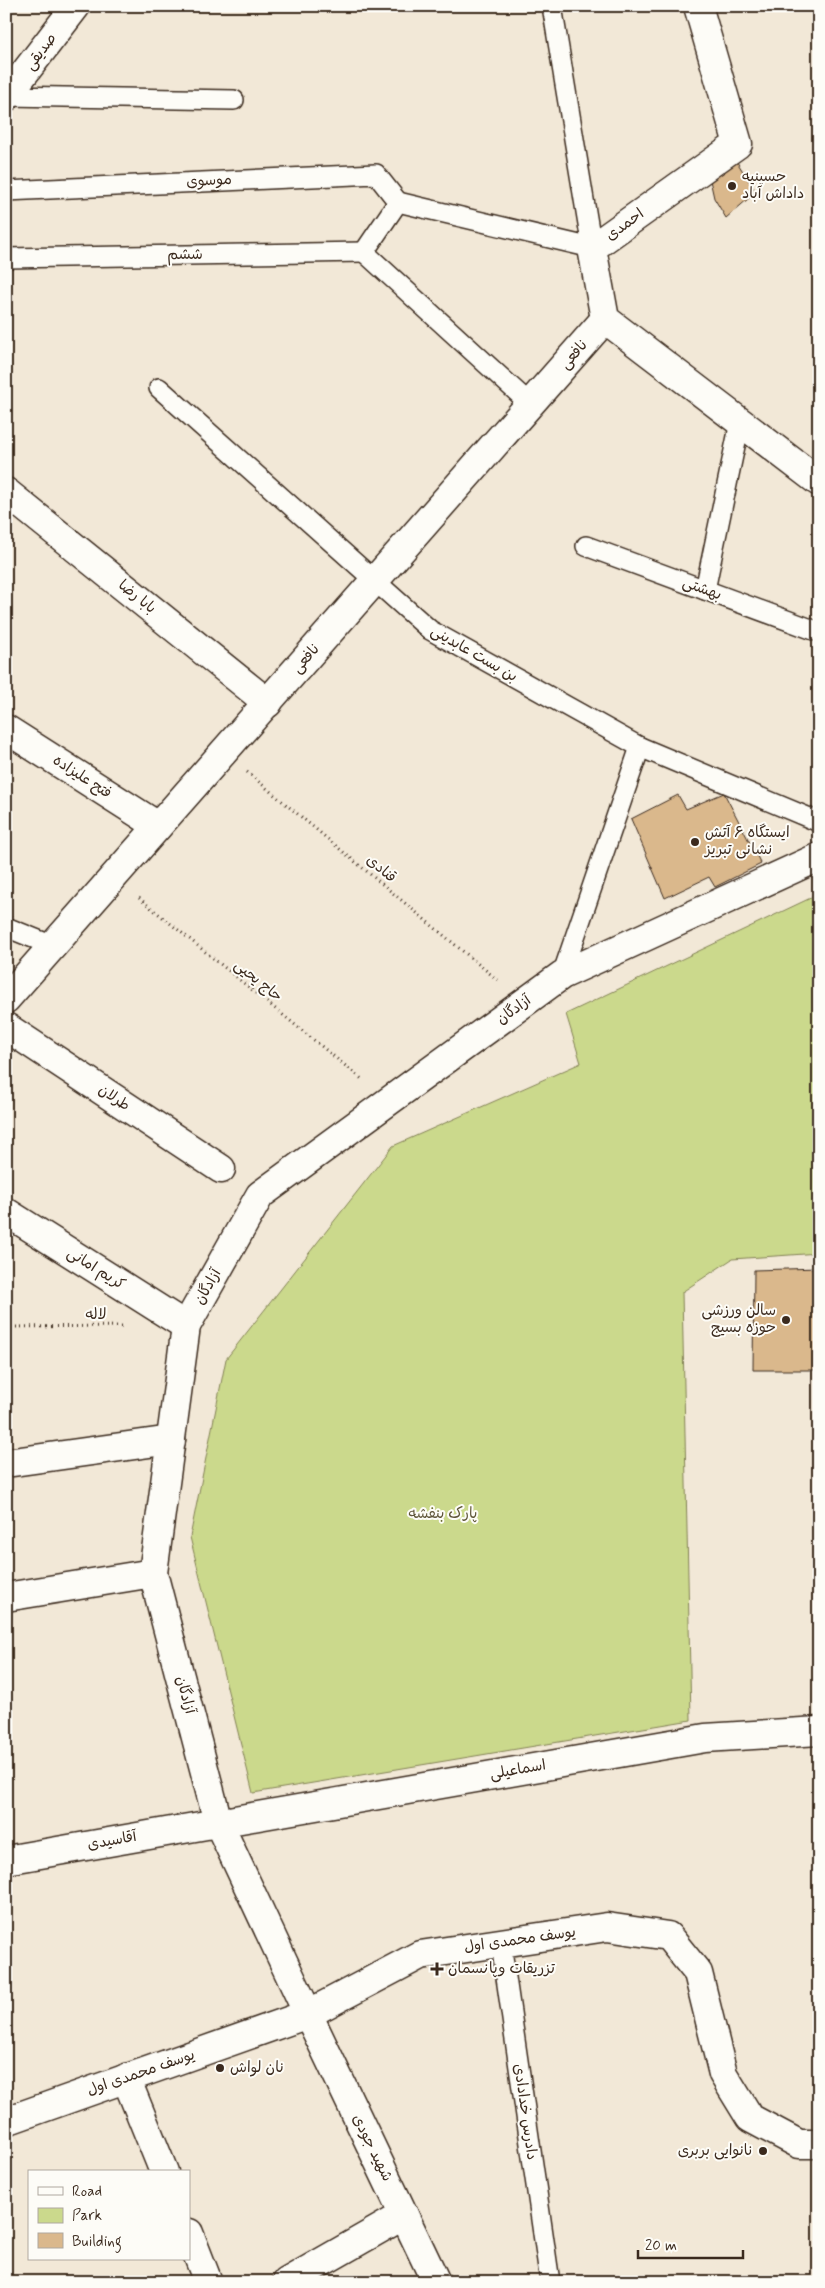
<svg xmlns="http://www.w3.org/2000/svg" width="825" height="2288" viewBox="0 0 825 2288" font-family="Mynerve,'Playpen Sans Arabic',sans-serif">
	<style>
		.green { fill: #cbd98c; stroke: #838255 }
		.building { fill: #dab88c; stroke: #3b2a1e }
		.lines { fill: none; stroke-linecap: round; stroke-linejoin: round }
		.service-casing { stroke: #3b2a1e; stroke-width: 22 }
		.minor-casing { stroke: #3b2a1e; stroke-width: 31 }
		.tertiary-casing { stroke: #3b2a1e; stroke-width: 31 }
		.path { stroke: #3b2a1e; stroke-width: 3; stroke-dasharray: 1 4; stroke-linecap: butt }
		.service { stroke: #fdfcf7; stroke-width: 19 }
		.minor { stroke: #fdfcf7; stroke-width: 28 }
		.tertiary { stroke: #fdfcf7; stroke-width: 28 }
		.poi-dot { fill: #3b2a1e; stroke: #fdfcf7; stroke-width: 2 }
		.labels { text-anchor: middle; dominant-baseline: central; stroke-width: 4; stroke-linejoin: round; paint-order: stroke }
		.street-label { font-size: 15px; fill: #3b2a1e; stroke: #fdfcf7 }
		.poi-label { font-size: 15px; fill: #3b2a1e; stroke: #fdfcf7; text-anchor: start }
		.park-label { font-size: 15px; fill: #5f563a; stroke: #fdfcf7 }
	</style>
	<rect width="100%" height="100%" fill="#f2e8d7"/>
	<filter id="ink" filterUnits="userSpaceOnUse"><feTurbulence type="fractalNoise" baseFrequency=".02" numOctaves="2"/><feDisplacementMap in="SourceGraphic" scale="10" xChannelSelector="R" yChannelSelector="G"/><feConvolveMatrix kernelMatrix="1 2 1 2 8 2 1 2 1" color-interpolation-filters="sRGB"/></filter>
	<g filter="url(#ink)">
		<!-- green -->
		<path class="green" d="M819,894V1253L732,1259L682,1292L691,1720L253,1793L190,1537L226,1359L393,1146L581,1063L566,1014Z"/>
		<!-- building -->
		<g class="building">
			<path d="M737,162L756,192L726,218L714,198L710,180Z"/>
			<path d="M724,793L761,864L715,887L709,877L665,898L631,819L678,795L686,809Z"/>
			<path d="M819,1268V1370H753L754,1270Z"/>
		</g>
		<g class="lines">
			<defs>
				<g id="service">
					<path d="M7,96L234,100"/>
					<path d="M6,191L376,174L398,202"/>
					<path d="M6,258L364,252"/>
					<path d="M159,388L430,630L640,747L819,822"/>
					<path d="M530,404L364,252L398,202L592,248L552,6"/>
					<path d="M586,546L819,632"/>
					<path d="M705,590L740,422"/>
					<path d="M6,927L53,946"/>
					<path d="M562,975L640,747"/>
					<path d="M501,1943L550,2282"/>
				</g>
				<g id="minor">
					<path d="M698,6L738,144L592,248L605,319L819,482"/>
					<path d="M6,97L76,6"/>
					<path d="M6,492L268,703"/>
					<path d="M6,729L158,826"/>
					<path d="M6,999L605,319"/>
					<path d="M6,1027L221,1169"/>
					<path d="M6,1212L186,1326"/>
					<path d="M6,1463L171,1440"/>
					<path d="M6,1597L153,1573"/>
					<path d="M6,1860L705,1738L819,1731"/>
					<path d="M308,2014L218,1822L153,1573L186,1326L260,1195L562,975L819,857"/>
					<path d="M126,2078L164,2172"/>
					<path d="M6,2121L308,2014L420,1955L607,1927L668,1936L698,1973L723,2074L750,2118L799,2144H819"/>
					<path d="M189,2233L208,2282"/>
					<path d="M287,2282L404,2215"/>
				</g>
				<path id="tertiary" d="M308,2014L436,2282"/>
			</defs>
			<!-- service casing -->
			<use href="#service" class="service-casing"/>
			<!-- minor casing -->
			<use href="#minor" class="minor-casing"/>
			<!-- tertiary casing -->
			<use href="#tertiary" class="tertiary-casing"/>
			<!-- path -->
			<g class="path">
				<path d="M247,772L500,982"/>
				<path d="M139,898L363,1080"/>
				<path d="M6,1327L126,1326"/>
			</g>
			<!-- service -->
			<use href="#service" class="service"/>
			<!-- minor -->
			<use href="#minor" class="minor"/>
			<!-- tertiary -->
			<use href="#tertiary" class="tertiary"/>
		</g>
	</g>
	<!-- markers -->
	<g class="poi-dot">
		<circle cx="732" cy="186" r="5"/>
		<circle cx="695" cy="842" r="5"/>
		<circle cx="786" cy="1320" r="5"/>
		<path d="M434.5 1961.5h5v5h5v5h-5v5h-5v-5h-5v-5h5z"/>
		<circle cx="220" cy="2068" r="5"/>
		<circle cx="763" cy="2151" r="5"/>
	</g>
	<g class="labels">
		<!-- street labels -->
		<g class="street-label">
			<text transform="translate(41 52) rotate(-53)">صدیقی</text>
			<text transform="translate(209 181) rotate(-3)">موسوی</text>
			<text transform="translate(625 225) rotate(-36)">احمدی</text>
			<text transform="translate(185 255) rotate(-1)">ششم</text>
			<text transform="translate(574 355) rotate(-49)">نافعی</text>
			<text transform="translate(702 589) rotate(20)">بهشتی</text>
			<text transform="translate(137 597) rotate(39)">بابا رضا</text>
			<text transform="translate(474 654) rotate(30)">بن بست عابدینی</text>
			<text transform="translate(306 659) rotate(-49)">نافعی</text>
			<text transform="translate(82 777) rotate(33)">فتح علیزاده</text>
			<text transform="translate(381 869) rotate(40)">قنادی</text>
			<text transform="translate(258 981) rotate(39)">حاج یحیی</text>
			<text transform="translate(514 1010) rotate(-36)">آزادگان</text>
			<text transform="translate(114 1098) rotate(34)">طرلان</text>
			<text transform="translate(96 1269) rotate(32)">کریم امانی</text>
			<text transform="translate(208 1287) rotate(-60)">آزادگان</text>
			<text x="96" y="1315">لاله</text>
			<text transform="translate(185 1695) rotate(75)">آزادگان</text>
			<text transform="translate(518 1770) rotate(-10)">اسماعیلی</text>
			<text transform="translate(112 1841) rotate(-10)">آقاسیدی</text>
			<text transform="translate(520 1940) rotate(-8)">یوسف محمدی اول</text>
			<text transform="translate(141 2073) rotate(-19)">یوسف محمدی اول</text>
			<text transform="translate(525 2112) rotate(82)">دادرس خدادادی</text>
			<text transform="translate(372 2148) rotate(64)">شهید جودی</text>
		</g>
		<!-- poi labels -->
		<g class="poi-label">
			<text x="742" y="177">حسینیه<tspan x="742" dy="17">داداش آباد</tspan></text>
			<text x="705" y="833">ایستگاه ۶ آتش<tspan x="705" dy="17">نشانی تبریز</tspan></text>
			<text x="776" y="1311" text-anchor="end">سالن ورزشی<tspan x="776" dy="17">حوزه بسیج</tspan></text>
			<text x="448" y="1969">تزریقات وپانسمان</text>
			<text x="230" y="2068">نان لواش</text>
			<text x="753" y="2151" text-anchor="end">نانوایی بربری</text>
		</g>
		<!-- park labels -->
		<g class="park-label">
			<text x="443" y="1514">پارک بنفشه</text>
		</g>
	</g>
	<!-- margin -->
	<rect width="825" height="2288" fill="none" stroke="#fdfcf7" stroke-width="25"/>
	<rect x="12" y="12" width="800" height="2263" fill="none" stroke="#3b2a1e" stroke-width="2" filter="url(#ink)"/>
	<!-- legend -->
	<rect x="28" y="2170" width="162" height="90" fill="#fdfcf7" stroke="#afa8a0"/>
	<rect x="38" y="2187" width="25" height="8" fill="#fdfcf7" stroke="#afa8a0"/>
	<text x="72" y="2196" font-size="15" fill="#3b2a1e">Road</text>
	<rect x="38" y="2208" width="25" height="15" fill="#cbd98c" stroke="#afa8a0"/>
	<text x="72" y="2220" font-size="15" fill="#3b2a1e">Park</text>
	<rect x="38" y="2233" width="25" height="15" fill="#dab88c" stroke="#afa8a0"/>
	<text x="72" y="2246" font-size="15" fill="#3b2a1e">Building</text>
	<!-- scale -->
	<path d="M638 2250v8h105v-8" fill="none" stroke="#3b2a1e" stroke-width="2.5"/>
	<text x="645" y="2250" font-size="15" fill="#3b2a1e" stroke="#fdfcf7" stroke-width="4" paint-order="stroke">20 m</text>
</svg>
